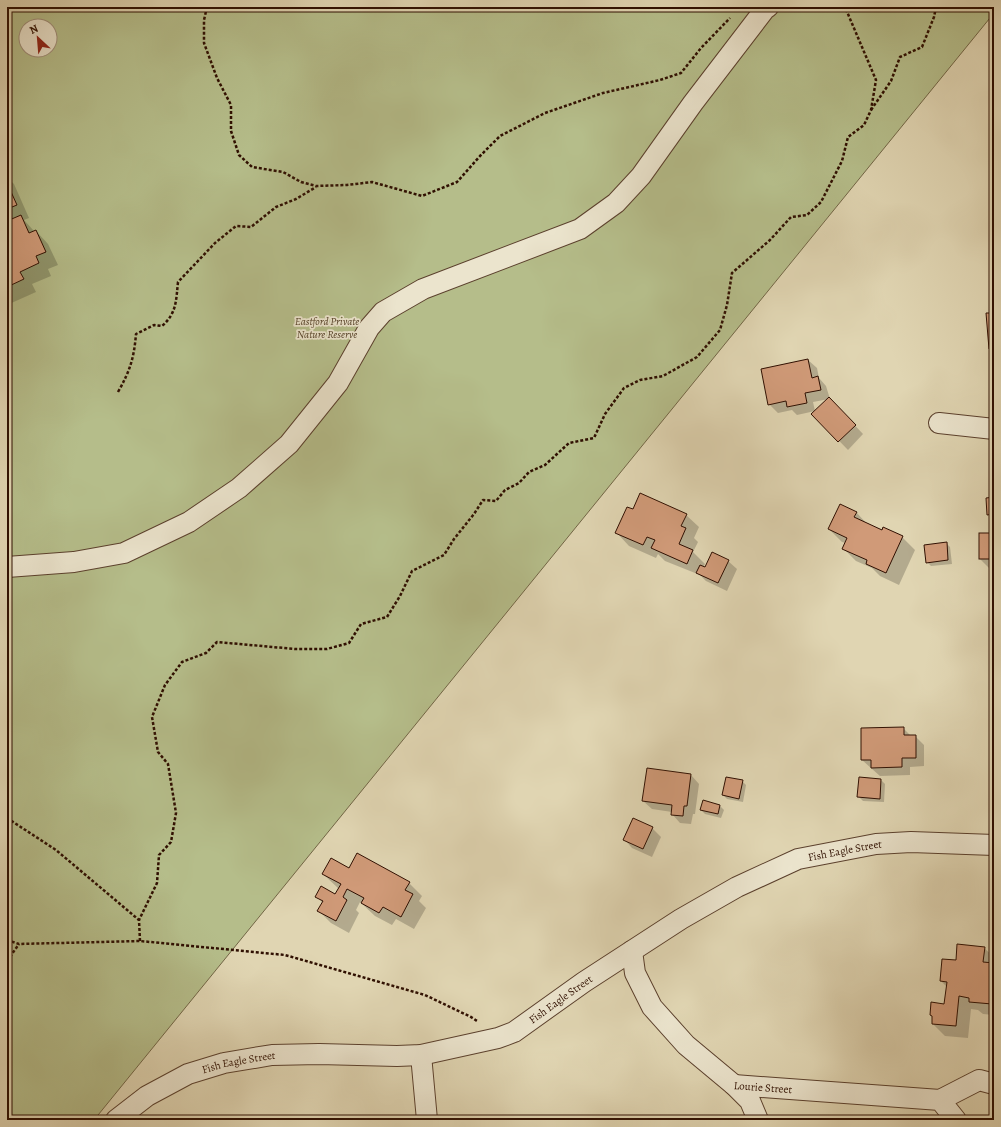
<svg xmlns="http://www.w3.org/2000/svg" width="1001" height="1127" viewBox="0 0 1001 1127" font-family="Alegreya,serif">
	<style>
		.green { fill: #b5bd8a; stroke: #726646; fill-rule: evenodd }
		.shadow { fill: #0003 }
		.building { fill: #d09a78; stroke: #2f0f01 }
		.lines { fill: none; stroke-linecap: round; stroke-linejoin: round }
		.street-casing { stroke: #5b402d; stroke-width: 22 }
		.path { stroke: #2f0f01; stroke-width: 2.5; stroke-dasharray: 3 2; stroke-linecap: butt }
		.street { stroke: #ebe4cd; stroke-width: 20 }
		.labels { text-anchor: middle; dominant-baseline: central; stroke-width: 3.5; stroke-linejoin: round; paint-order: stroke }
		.park-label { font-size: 11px; font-style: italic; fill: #57432a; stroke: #ebe4cd }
		.street-label { font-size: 11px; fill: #2f0f01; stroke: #ebe4cd }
	</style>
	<rect width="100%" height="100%" fill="#e0d5b2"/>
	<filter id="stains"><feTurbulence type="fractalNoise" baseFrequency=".005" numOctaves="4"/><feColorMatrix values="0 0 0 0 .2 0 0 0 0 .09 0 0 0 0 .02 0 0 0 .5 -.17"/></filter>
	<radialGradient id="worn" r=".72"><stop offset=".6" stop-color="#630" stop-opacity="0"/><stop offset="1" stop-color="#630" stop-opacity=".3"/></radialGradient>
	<!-- green -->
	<path class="green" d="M7,7H994V13L94,1120H7ZM26,26H50V50H26Z"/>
	<!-- shadow -->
	<g class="shadow">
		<path d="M7,177L14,184L29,218L24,220L34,231H36L48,244L58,265L48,269L51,276L32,284L36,292L7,305Z"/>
		<path d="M808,360L817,368L819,378L826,386L830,399L863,434L848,450L813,414L829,399L813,402L815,411L797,415L792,410L778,413L769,404Z"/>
		<path d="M994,498V518H992L988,514Z"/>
		<path d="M633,510L686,515L699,527L694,538L698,542L693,552L705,564L703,567L705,568L728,561L737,569L727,591L706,581L700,575L665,561L658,554L656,558L629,546L617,533Z"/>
		<path d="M856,512L868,525L882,531L902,537L915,550L899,585L880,576L872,568L856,561L843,548L846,543L842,542L829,529Z"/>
		<path d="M994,534V572H993L980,559Z"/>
		<path d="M946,543L950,547L952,564L931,566L927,562Z"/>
		<path d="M903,728L911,736H915L924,745V766L910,767V775L880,776L862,760Z"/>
		<path d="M648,769L691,775L699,784L695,814H693L691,824L680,823L672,814V812L652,809L643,801Z"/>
		<path d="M881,780L885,784L884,802L863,801L859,797Z"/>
		<path d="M742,781L746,785L743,802L727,799L723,795Z"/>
		<path d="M720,806L724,810L721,818L705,814L701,810Z"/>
		<path d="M652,828L661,837L652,857L632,848L624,839Z"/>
		<path d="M349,870L409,883L422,896L419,901L426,908L414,929L396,919L392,925L375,916L360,902L356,910L359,913L349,933L331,923L319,911L323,903L316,896L336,895L339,889L323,874Z"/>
		<path d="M984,948L994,957V1015L983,1014L978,1010L971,1009L968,1038L945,1036L933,1024L945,1005L947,987L941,981L957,961Z"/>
	</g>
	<!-- building -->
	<g class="building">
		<path d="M7,183L17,205L7,209Z"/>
		<path d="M21,215L29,233L36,230L46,252L36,256L39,263L20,272L24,279L7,287V221Z"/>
		<path d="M986,313H994V348L989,349Z"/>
		<path d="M808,359L812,378L818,376L821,390L805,393L807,403L787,407L786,401L768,405L761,369Z"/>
		<path d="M829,397L856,425L838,442L811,414Z"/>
		<path d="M640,493L687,514L681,526L686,528L679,544L693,550L687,564L651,548L655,540L647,537L643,545L615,533L627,507L633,509Z"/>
		<path d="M994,497V514L987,515L986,498Z"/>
		<path d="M840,504L857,512L854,517L882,530L883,527L903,536L886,573L866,564L867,560L842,549L847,538L828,529Z"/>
		<rect x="979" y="533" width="15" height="26"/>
		<path d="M947,542L948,560L926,563L924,545Z"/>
		<path d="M712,552L729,560L718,583L696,573L700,565L705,567Z"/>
		<path d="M904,727V735H916V758H902V767L871,768V760H861V728Z"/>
		<path d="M647,768L691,774L687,806H684L683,816L671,815L672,805L642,801Z"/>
		<path d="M726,777L743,780L739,799L722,795Z"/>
		<path d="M859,777L881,779L880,799L857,797Z"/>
		<path d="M703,800L720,805L718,814L700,810Z"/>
		<path d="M633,818L653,827L643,849L623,840Z"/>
		<path d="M357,853L410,882L405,890L413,894L401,917L383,907L379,913L361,903L364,898L347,889L343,897L347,900L336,921L317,911L323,901L315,897L321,886L335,894L341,884L322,874L331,858L349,868Z"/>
		<path d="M957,944L985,947L983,962L994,963V990L993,989L992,1004L969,1002V998L959,996L956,1026L932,1024V1016L930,1015L931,1002L944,1004L947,982L940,981L942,959L956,960Z"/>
	</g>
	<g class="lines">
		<defs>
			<g id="street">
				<path d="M939,423L994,429"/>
				<path d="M7,567L74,562L124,553L189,522L239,488L289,444L338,383L369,328L383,312L423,289L580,229L616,203L641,176L693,103L765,9L768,7"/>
				<path d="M632,951L635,973L652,1007L686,1045L734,1085L750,1101L758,1120"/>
				<path d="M421,1055L427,1120"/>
				<path id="s1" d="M734,1085L940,1100L956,1120"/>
				<path d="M940,1100L979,1080L994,1084"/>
				<path id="s2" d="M116,1120L147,1096L188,1074L224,1063L272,1055L319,1054L397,1056L421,1055L498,1038L514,1032L584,982L681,919L737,887L798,859L876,844L911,842L994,845"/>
			</g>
		</defs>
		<!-- street casing -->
		<use href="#street" class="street-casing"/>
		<!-- path -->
		<g class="path">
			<path d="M207,7L204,20V43L217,78L231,105V131L239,155L252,167L283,172L301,182L316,186L347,185L372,182L422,196L457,182L480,156L500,136L545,113L603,93L660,80L681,73L701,48L730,18"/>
			<path d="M871,110L891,81L900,57L922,47L934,17L936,7"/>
			<path d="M118,392C130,371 134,358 136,334L154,325L162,326C177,313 176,300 178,282L215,243L236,226L251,227L276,207L296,199L316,187"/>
			<path d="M7,818L56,850L139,920"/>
			<path d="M7,940L19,944L140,941L285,955L425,995L471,1017L477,1021"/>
			<path d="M140,941L139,920L157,883L159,855L171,842L176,813L168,764L158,752L152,717L165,685L182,662L206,653L217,642L295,649H327L349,643L361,624L387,617L400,596L412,571L444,555L454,539L474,514L483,500L496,501L505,490L519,483L529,472L545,465L569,443L594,438L605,414L624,388L640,380L663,376L697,357L720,330L727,305L732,273L770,240L791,217L807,215L821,202L842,161L848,137L864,125L871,110L876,80L845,7"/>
			<path d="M7,961L19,944"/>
		</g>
		<!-- street -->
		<use href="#street" class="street"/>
	</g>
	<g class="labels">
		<!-- park labels -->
		<g class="park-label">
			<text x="327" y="321">Eastford Private<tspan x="327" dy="13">Nature Reserve</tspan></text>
		</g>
		<!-- street labels -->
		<g class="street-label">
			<text stroke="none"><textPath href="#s2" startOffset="798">Fish Eagle Street</textPath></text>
			<text stroke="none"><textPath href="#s2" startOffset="474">Fish Eagle Street</textPath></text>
			<text stroke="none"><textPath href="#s2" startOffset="138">Fish Eagle Street</textPath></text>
			<text stroke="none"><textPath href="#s1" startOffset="29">Lourie Street</textPath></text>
		</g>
	</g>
	<!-- margin -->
	<rect width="1001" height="1127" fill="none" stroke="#e0d5b2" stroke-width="24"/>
	<rect x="8" y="8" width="985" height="1111" fill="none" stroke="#2f0f01" stroke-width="2"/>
	<rect x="12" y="12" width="977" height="1103" fill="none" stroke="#2f0f01"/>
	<!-- north arrow -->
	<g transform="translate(38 38) rotate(334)"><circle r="19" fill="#ebe4cd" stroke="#a08f7b"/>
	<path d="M0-3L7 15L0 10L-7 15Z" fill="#8f2418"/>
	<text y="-6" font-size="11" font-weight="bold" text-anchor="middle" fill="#2f0f01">N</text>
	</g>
	<rect width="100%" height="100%" filter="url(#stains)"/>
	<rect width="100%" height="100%" fill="url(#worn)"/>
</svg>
